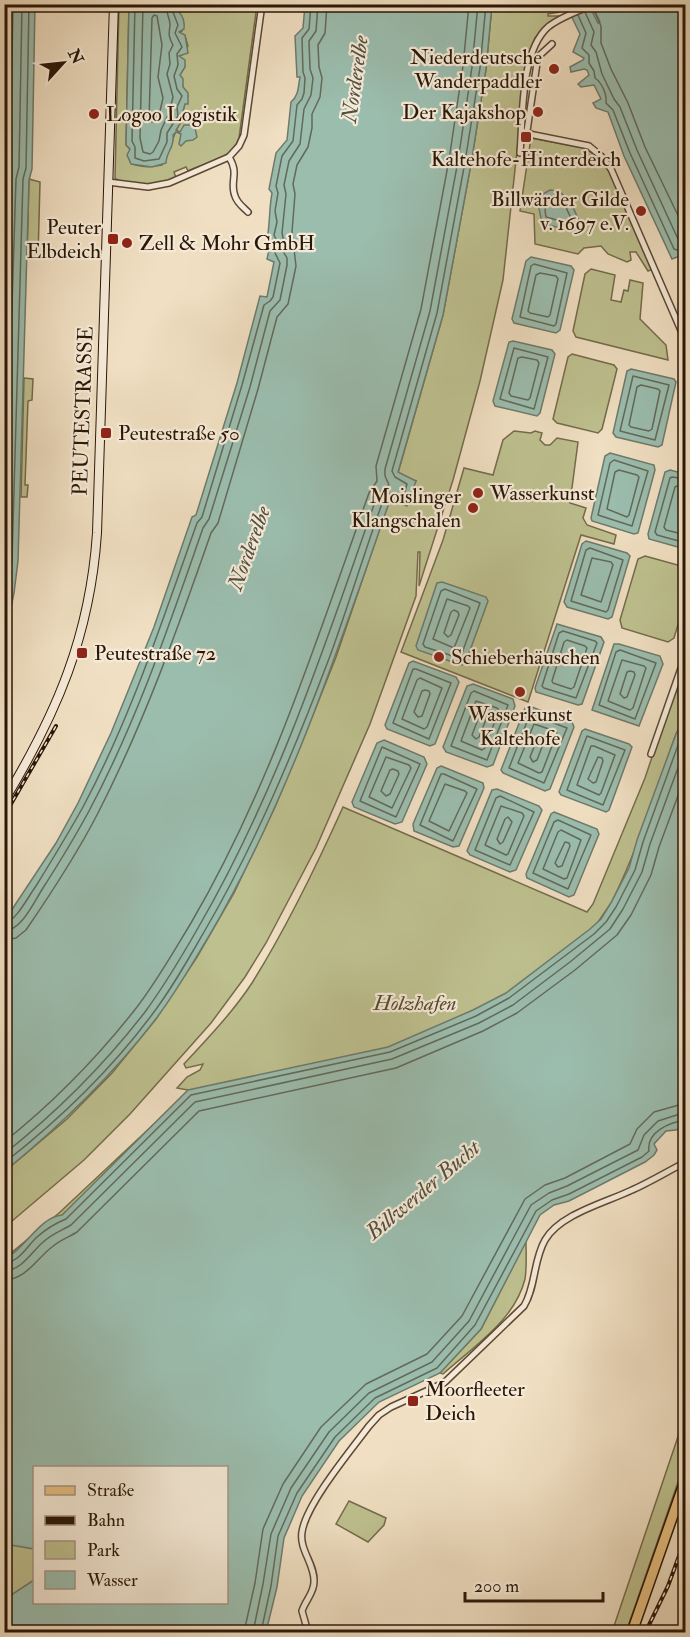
<svg xmlns="http://www.w3.org/2000/svg" width="690" height="1637" viewBox="0 0 690 1637" font-family="'IM FELL Double Pica',serif">
	<style>
		.green { fill: #bec08f; stroke: #746b4b; stroke-width: 1.5 }
		.water { fill: #9bbdae; stroke: #6e7a6b; stroke-width: 1.5 }
		.lines { fill: none; stroke-linecap: round; stroke-linejoin: round }
		.shore { stroke: #626a5a; stroke-width: 1.5 }
		.street-casing { stroke: #5c4836; stroke-width: 8 }
		.secondary-casing { stroke: #2a1607; stroke-width: 10 }
		.primary-casing { stroke: #2a1607; stroke-width: 12 }
		.street { stroke: #f5ead7; stroke-width: 5 }
		.secondary { stroke: #f5ead7; stroke-width: 8 }
		.primary { stroke: #e8c081; stroke-width: 9 }
		.rail-casing { stroke: #2a1607; stroke-width: 4 }
		.rail { stroke: #f5ead7; stroke-width: 1.5; stroke-dasharray: 4.5; stroke-linecap: butt }
		.poi-dot { fill: #8f2418; stroke: #f5ead7; stroke-width: 2 }
		.labels { text-anchor: middle; dominant-baseline: central; stroke-width: 4.5; stroke-linejoin: round; paint-order: stroke }
		.poi-label { font-size: 21px; fill: #2a1607; stroke: #f5ead7; text-anchor: start }
		.street-label { font-size: 21px; fill: #2a1607; stroke: #f5ead7 }
		.park-label { font-size: 21px; font-style: italic; fill: #564930; stroke: #f5ead7 }
		.water-label { font-size: 22px; font-style: italic; fill: #525041; stroke: #f5ead7 }
	</style>
	<rect width="100%" height="100%" fill="#f0dfc2"/>
	<filter id="stains"><feTurbulence type="fractalNoise" baseFrequency=".00333" numOctaves="4"/><feColorMatrix values="0 0 0 0 .2 0 0 0 0 .09 0 0 0 0 .02 0 0 0 .5 -.17"/></filter>
	<radialGradient id="worn" r=".72"><stop offset=".6" stop-color="#630" stop-opacity="0"/><stop offset="1" stop-color="#630" stop-opacity=".3"/></radialGradient>
	<!-- green -->
	<g class="green">
		<path d="M119,5H129L126,145L130,149C123,169 147,168 162,165C172,150 172,132 183,119C182,109 185,104 188,96L183,87L180,75L185,66L179,56L188,46L185,36L179,32L182,31L179,12L181,7L179,5H257L239,138C231,161 207,162 188,171L186,167L174,172L176,178C159,184 131,190 115,178Z"/>
		<path d="M492,5H560L562,9L560,12L548,14V16H560L546,26L535,38L527,59L503,280L480,381L453,480L419,586L420,552H418L416,596L370,724L316,848L266,943L245,977L211,1023L130,1114L84,1160L5,1227V1171L67,1119L112,1073L156,1019L197,957L234,893L275,807L301,745L336,657L390,499L416,481L398,473L443,315L471,164L486,69Z"/>
		<path d="M531,138L584,148L600,158L613,173L653,269L648,271L636,252H630L631,260L627,262L608,254L601,246L584,248L578,254L535,244L534,214L520,211Z"/>
		<path d="M29,179L40,182L38,258H27Z"/>
		<path d="M591,269L615,275L611,300L621,302L624,290L628,291L630,280L643,283L640,319L666,345L668,360L576,337L573,331L585,274Z"/>
		<path d="M572,354L614,365L617,369L602,429L598,433L557,423L553,419L568,357Z"/>
		<path d="M24,378L33,379L32,400L28,401L25,485H28L27,497H21Z"/>
		<path d="M514,431L531,433L535,431L542,433L540,440L545,445H550L557,438L578,442L570,503L586,508L583,518L587,525L616,535L614,544L581,535L528,702L401,652L443,540L464,468L493,475L503,440Z"/>
		<path d="M645,556L685,567V601L674,638L668,642L622,628L620,620L638,559Z"/>
		<path d="M685,659L686,716L676,734C656,790 638,850 611,903L226,1468H34V1583L5,1601V1258L59,1213L186,1094L188,1090L177,1088L187,1077L200,1070L203,1064L186,1068L184,1064C208,1038 233,1012 252,983C287,927 316,867 343,807L587,912L593,904L645,778Z"/>
		<path d="M526,1241C526,1253 527,1267 525,1279C515,1320 473,1347 443,1374L440,1373L481,1329Z"/>
		<path d="M685,1416V1462L626,1632H612Z"/>
		<path d="M349,1501L386,1518L384,1525L368,1542L336,1524Z"/>
	</g>
	<!-- water -->
	<g class="water">
		<path d="M35,4L32,169L29,180L18,561L14,593L5,635L4,5Z"/>
		<path d="M129,5H180L181,9L179,12C183,16 185,23 184,29L179,32L185,35L188,53L179,56L185,60V67L180,75L183,79V87L188,93V104H185L183,111L185,116L176,130L180,132L184,125H190L195,128L197,137L193,140L186,141L181,146L179,144L181,134L176,132L173,135C175,147 166,152 166,163L152,167L131,164L127,155L130,149L126,145Z"/>
		<path d="M305,5H492L486,69L471,164L443,315L398,472L416,481L407,506L390,500C338,649 289,800 209,936C192,964 175,994 155,1020C111,1077 60,1126 5,1171V920L56,843L78,803L111,733L154,627L192,517L196,515L237,383L260,296L267,297L274,262L267,259L271,241L267,240C270,224 269,209 272,193L269,189L276,153L287,140L291,102C299,95 298,87 300,77H297L295,36L303,28Z"/>
		<path d="M566,5H589L598,23L600,22L592,5H618L622,12L624,11L621,5H676L686,27L685,254L672,259L624,156L608,112L596,108L593,103L601,99L594,85L581,87L578,84L589,75L587,70L584,69L571,72L570,67L583,60L584,58L573,52L580,34Z"/>
		<path d="M550,190C569,190 575,212 581,226L580,232L577,233L542,223L539,208L543,194Z"/>
		<path d="M531,257L571,266L574,270L560,330L556,333L514,323L512,319L526,261Z"/>
		<path d="M513,341L552,350L555,354L540,413L537,416L495,406L493,401L509,342Z"/>
		<path d="M631,369L674,379L676,382L662,445L658,447L616,437L613,433L627,371Z"/>
		<path d="M610,453L654,465L655,470L638,533L634,534L592,521L591,518L605,456Z"/>
		<path d="M670,470L685,474V549L649,539L648,534L665,472Z"/>
		<path d="M586,541L627,553L630,556L612,617L608,619L567,607L564,602L582,544Z"/>
		<path d="M442,582L486,597L488,601L465,664L461,665L418,650L416,646L437,583Z"/>
		<path d="M557,624L601,637L604,642L582,704L578,705L536,692L535,688Z"/>
		<path d="M614,644H619L660,656L663,664L639,726L592,710Z"/>
		<path d="M413,661L456,677L459,682L435,744L430,746L387,729L385,725L409,663Z"/>
		<path d="M473,684L513,699L515,706L493,765L487,767L446,752L443,747L467,686Z"/>
		<path d="M529,706L572,722L574,727L550,789L545,791L503,773L501,770L525,708Z"/>
		<path d="M685,716V1124L676,1130L666,1131L654,1144L657,1150L654,1155L645,1162L569,1201L554,1205L540,1215L481,1329L440,1373L379,1402L339,1441L302,1496L284,1538L277,1587L266,1632H5V1599L34,1580V1602H226V1468H34V1549L11,1545L5,1547V1259C10,1255 16,1252 20,1247C32,1236 44,1217 62,1215L188,1090L388,1047L473,1010L506,993L590,929L601,919L611,903L629,868L637,840L676,734Z"/>
		<path d="M585,729L629,744L632,747L609,810L606,812L561,795L559,792L582,731Z"/>
		<path d="M384,740L424,757L427,764L402,822L395,824L354,807L352,802L377,743Z"/>
		<path d="M441,766L483,783L484,788L459,846L453,847L414,831L413,824L437,768Z"/>
		<path d="M497,789L539,806L542,810L516,870L510,872L470,855L467,851L492,790Z"/>
		<path d="M554,812L597,829L599,834L574,895L569,897L527,878L526,874L551,814Z"/>
	</g>
	<g class="lines">
		<!-- shore -->
		<g class="shore">
			<path d="M135,4L132,141L135,147V158L144,161L159,159L167,142V133L178,116L177,107L182,96L177,89L174,76L178,65L177,54L182,47L175,33L178,25L173,12L175,4"/>
			<path d="M143,4L140,138L143,152L150,154L153,152L159,141L161,130L169,113L173,97L167,74L170,64L169,53L173,45C168,36 169,34 170,25C170,17 165,13 167,4"/>
			<path d="M593,9L601,26V43L611,69L628,103L645,147L686,232"/>
			<path d="M585,12L594,32L591,45L596,52L602,74L614,99L620,107L637,150L678,239L686,241"/>
			<path d="M154,15L157,16L162,45L158,77L163,98L160,111L152,122L149,120L152,18Z"/>
			<path d="M578,15L586,33L582,48L589,55V63L594,71L595,78C602,83 607,94 606,103L613,110L630,153L674,249L677,250L686,248"/>
			<path d="M552,196C564,197 567,211 572,220L571,224L546,217C544,210 545,200 552,196Z"/>
			<path d="M4,250L7,179L10,166L13,4"/>
			<path d="M534,264L567,273L556,324L554,326L520,317L531,266Z"/>
			<path d="M540,273L556,276L558,279L550,315L548,317L530,313L528,311L536,275Z"/>
			<path d="M514,348L548,357L534,409L500,399Z"/>
			<path d="M522,357L537,360L539,363L530,398L528,400L511,396L509,393L518,358Z"/>
			<path d="M633,376L669,385L655,440L620,431Z"/>
			<path d="M641,385L658,389L660,391L652,429L649,431L631,427L629,425L637,387Z"/>
			<path d="M614,460L648,471L632,526L598,515L610,463Z"/>
			<path d="M619,470L637,475L639,477L629,515L627,517L607,509L615,472Z"/>
			<path d="M686,479L672,477L670,478L655,532L657,535L686,543"/>
			<path d="M686,487L677,486L675,487L664,527L666,530L686,535"/>
			<path d="M590,548L623,560L608,610L606,612L571,601L586,550Z"/>
			<path d="M592,558L611,562L613,565L601,602L581,595Z"/>
			<path d="M4,559L16,179L19,167L22,4"/>
			<path d="M445,589L480,603L461,656L459,658L425,647L423,644L441,591Z"/>
			<path d="M447,599L468,606L470,608L454,648L433,639Z"/>
			<path d="M4,607L12,560L23,179L26,168L29,4"/>
			<path d="M454,610L458,612L459,615L451,635L448,637L444,633L451,612Z"/>
			<path d="M563,631L595,641L597,643L576,698L544,688L542,686L559,633Z"/>
			<path d="M567,640L585,646L587,648L574,687L571,689L553,683L552,681L564,642Z"/>
			<path d="M620,650L656,663L635,719L599,705L616,652Z"/>
			<path d="M622,660L644,666L646,668L633,708L630,710L608,701Z"/>
			<path d="M413,669H416L451,683L429,739L393,723Z"/>
			<path d="M630,671L634,672L635,675L627,697L624,698L620,694L627,672Z"/>
			<path d="M420,678L442,688L427,727L424,729L402,719L417,680Z"/>
			<path d="M425,690L429,691L430,694L422,716L418,717L414,712L422,691Z"/>
			<path d="M474,691L508,705L487,760L451,746L471,693Z"/>
			<path d="M476,701L497,708L499,710L485,748L482,750L461,741Z"/>
			<path d="M483,712L487,717L479,737L476,739L472,735L480,714Z"/>
			<path d="M530,714L567,728L544,783L509,768Z"/>
			<path d="M534,724L555,731L557,733L542,772L539,773L518,763Z"/>
			<path d="M541,735L545,739L537,760L533,762L530,757L538,737Z"/>
			<path d="M587,736L625,750L603,805L567,790Z"/>
			<path d="M591,746H594L615,755L601,793L599,795L577,785Z"/>
			<path d="M382,747L420,764L396,817L360,801Z"/>
			<path d="M386,757L409,765L411,768L392,808L369,797Z"/>
			<path d="M598,757L602,758L603,761L596,782L593,783L588,779Z"/>
			<path d="M393,769L398,771L399,774L390,794L386,796L381,791L390,770Z"/>
			<path d="M441,774H444L477,789L453,841L420,825Z"/>
			<path d="M445,784L465,791L467,793L449,831L429,821Z"/>
			<path d="M500,796L534,812L510,865L475,850L496,798Z"/>
			<path d="M501,806L522,813L524,816L508,854L506,855L485,845Z"/>
			<path d="M508,817L512,822L503,842L500,844L497,839L505,819Z"/>
			<path d="M558,820L591,835L568,889L533,873L554,822Z"/>
			<path d="M561,830L581,840L567,878L564,879L543,869L558,832Z"/>
			<path d="M565,842L569,843L570,846L562,866L558,867L555,863Z"/>
			<path d="M4,923C16,922 29,895 36,886C52,860 68,834 83,807C131,717 163,619 197,523L202,517L242,385L264,305L270,301L273,297L280,263L275,253L277,242L274,235L277,222L275,211L278,193L276,186L282,156L293,141L297,105L302,99L304,93L305,78L303,72L302,38L309,29L311,4"/>
			<path d="M4,931C22,930 34,902 43,888C59,863 75,837 89,811C137,721 170,623 203,528L209,519L250,387L270,311L280,300L287,265V258L283,251L284,242L282,233L286,194L284,185L289,161L300,144L304,109L311,95L313,78L310,69L309,41L316,31L318,4"/>
			<path d="M4,940L16,938L26,930C52,892 77,854 98,813C144,723 178,628 211,533L218,523L258,389L277,317L288,304L296,266L292,232L295,194L293,184L297,165L308,147L312,128V114L320,97L322,78L319,67L318,45L325,33L327,4"/>
			<path d="M4,1142C54,1102 98,1057 137,1007C157,981 174,951 191,923C270,788 317,639 369,493L377,481L376,466L421,309L449,160L463,66L469,4"/>
			<path d="M4,1154C57,1112 104,1065 145,1012C164,986 182,956 198,928C277,792 326,643 377,496L382,490L389,485L385,476V469L430,311L458,161L472,67L478,4"/>
			<path d="M4,1163C59,1120 109,1072 151,1016C171,990 188,960 204,932C255,845 294,751 330,656C349,604 365,550 384,498L390,494L401,497L404,495L407,484L395,477L392,471L437,313L465,162L480,68L486,4"/>
			<path d="M4,1263C20,1262 27,1246 37,1237C46,1229 56,1223 66,1219L191,1095L390,1052L476,1016L509,998L594,934L606,922L616,907L635,870L643,842L681,737L686,730"/>
			<path d="M4,1271C22,1270 31,1253 42,1243C51,1234 61,1231 71,1225L195,1102L392,1059L479,1023L513,1005L570,962L610,929L623,909L642,872L650,844L686,746"/>
			<path d="M4,1280C27,1279 36,1259 52,1247C60,1240 69,1237 77,1232L199,1111L396,1068L483,1031L517,1013L575,970L617,935L631,915L651,875L659,847L686,774"/>
			<path d="M244,1632L255,1583L263,1529L283,1484L321,1427L366,1384L427,1354L462,1316L525,1199L545,1185L565,1178L630,1144L637,1129L654,1112L686,1103"/>
			<path d="M253,1632L263,1584L271,1534L291,1488L329,1432L369,1393L432,1362L469,1321L531,1205L549,1193L567,1186L638,1150L644,1135L658,1121L686,1112"/>
			<path d="M261,1632L271,1586L278,1536L297,1493L335,1437L375,1398L437,1368L475,1325L536,1211L552,1200L569,1194L642,1157L649,1151C646,1132 670,1122 686,1120"/>
		</g>
		<defs>
			<g id="street">
				<path d="M522,131L534,135L589,146L601,156L611,169L686,342"/>
				<path d="M527,131L537,63L540,55L552,44"/>
				<path d="M520,153C523,118 520,52 548,27C560,17 579,11 594,4"/>
				<path d="M229,157C240,175 229,181 235,196C237,203 243,207 248,212"/>
				<path d="M108,182L148,187L169,183L229,157L239,146L244,135L262,4"/>
				<path d="M651,754L686,654"/>
				<path d="M308,1632L302,1611C305,1601 314,1593 314,1582C315,1564 299,1550 302,1532C306,1504 351,1450 369,1426L379,1415L391,1407L444,1383L524,1306C536,1286 533,1261 545,1240C560,1214 605,1203 632,1190C650,1182 668,1171 686,1162"/>
			</g>
			<path id="secondary" d="M4,801C57,713 90,636 97,533L114,4"/>
			<path id="primary" d="M632,1632L686,1478"/>
		</defs>
		<!-- street casing -->
		<use href="#street" class="street-casing"/>
		<!-- secondary casing -->
		<use href="#secondary" class="secondary-casing"/>
		<!-- primary casing -->
		<use href="#primary" class="primary-casing"/>
		<!-- street -->
		<use href="#street" class="street"/>
		<!-- secondary -->
		<use href="#secondary" class="secondary"/>
		<!-- primary -->
		<use href="#primary" class="primary"/>
		<defs>
			<g id="rail">
				<path d="M4,816L56,726"/>
				<path d="M647,1629L668,1586L686,1537"/>
			</g>
		</defs>
		<!-- rail casing -->
		<use href="#rail" class="rail-casing"/>
		<!-- rail -->
		<use href="#rail" class="rail"/>
	</g>
	<!-- markers -->
	<g class="poi-dot">
		<circle cx="554" cy="69" r="6"/>
		<circle cx="538" cy="112" r="6"/>
		<circle cx="94" cy="114" r="6"/>
		<rect x="520" y="131" width="12" height="12" rx="3"/>
		<circle cx="641" cy="211" r="6"/>
		<rect x="107" y="233" width="12" height="12" rx="3"/>
		<circle cx="127" cy="243" r="6"/>
		<rect x="100" y="427" width="12" height="12" rx="3"/>
		<circle cx="478" cy="493" r="6"/>
		<circle cx="473" cy="508" r="6"/>
		<rect x="76" y="647" width="12" height="12" rx="3"/>
		<circle cx="439" cy="657" r="6"/>
		<circle cx="520" cy="692" r="6"/>
		<rect x="407" y="1395" width="12" height="12" rx="3"/>
	</g>
	<g class="labels">
		<!-- poi labels -->
		<g class="poi-label">
			<text x="542" y="57" text-anchor="end">Niederdeutsche<tspan x="542" dy="24">Wanderpaddler</tspan></text>
			<text x="526" y="112" text-anchor="end">Der Kajakshop</text>
			<text x="106" y="114">Logoo Logistik</text>
			<text x="526" y="159" text-anchor="middle">Kaltehofe-Hinterdeich</text>
			<text x="629" y="199" text-anchor="end">Billwärder Gilde<tspan x="629" dy="24">v. 1697 e.V.</tspan></text>
			<text x="101" y="227" text-anchor="end">Peuter<tspan x="101" dy="24">Elbdeich</tspan></text>
			<text x="139" y="243">Zell &amp; Mohr GmbH</text>
			<text x="118" y="433">Peutestraße 50</text>
			<text x="490" y="493">Wasserkunst</text>
			<text x="461" y="496" text-anchor="end">Moislinger<tspan x="461" dy="24">Klangschalen</tspan></text>
			<text x="94" y="653">Peutestraße 72</text>
			<text x="451" y="657">Schieberhäuschen</text>
			<text x="520" y="714" text-anchor="middle">Wasserkunst<tspan x="520" dy="24">Kaltehofe</tspan></text>
			<text x="425" y="1389">Moorfleeter<tspan x="425" dy="24">Deich</tspan></text>
		</g>
		<!-- street labels -->
		<g class="street-label">
			<text transform="translate(83 411) rotate(-88)">PEUTESTRASSE</text>
		</g>
		<!-- park labels -->
		<g class="park-label">
			<text x="415" y="1003">Holzhafen</text>
		</g>
		<!-- water labels -->
		<g class="water-label">
			<text transform="translate(355 79) rotate(-82)">Norderelbe</text>
			<text transform="translate(249 548) rotate(-70)">Norderelbe</text>
			<text transform="translate(423 1190) rotate(-40)">Billwerder Bucht</text>
		</g>
	</g>
	<!-- margin -->
	<rect width="690" height="1637" fill="none" stroke="#f0dfc2" stroke-width="24"/>
	<rect x="6" y="6" width="678" height="1625" fill="none" stroke="#2a1607" stroke-width="3"/>
	<rect x="12" y="12" width="666" height="1613" fill="none" stroke="#2a1607" stroke-width="1.5"/>
	<!-- legend -->
	<rect x="33" y="1466" width="195" height="138" fill="#f5ead7" stroke="#a49584" stroke-width="1.5"/>
	<rect x="45" y="1486" width="30" height="9" fill="#e8c081" stroke="#a49584" stroke-width="1.5"/>
	<text x="87" y="1496" font-size="18" fill="#2a1607">Straße</text>
	<rect x="45" y="1516" width="30" height="9" fill="#2a1607" stroke="#a49584" stroke-width="1.5"/>
	<text x="87" y="1526" font-size="18" fill="#2a1607">Bahn</text>
	<rect x="45" y="1541" width="30" height="18" fill="#bec08f" stroke="#a49584" stroke-width="1.5"/>
	<text x="87" y="1556" font-size="18" fill="#2a1607">Park</text>
	<rect x="45" y="1571" width="30" height="18" fill="#9bbdae" stroke="#a49584" stroke-width="1.5"/>
	<text x="87" y="1586" font-size="18" fill="#2a1607">Wasser</text>
	<!-- north arrow -->
	<g transform="translate(63 63) rotate(63)" stroke="#f5ead7" stroke-width="4.5" paint-order="stroke">
	<path d="M0-4.5L10 22L0 15L-10 22Z" fill="#2a1607"/>
	<text y="-9" font-size="16" font-weight="bold" text-anchor="middle" fill="#2a1607">N</text>
	</g>
	<!-- scale -->
	<path d="M465 1592v9h138v-9" fill="none" stroke="#2a1607" stroke-width="3"/>
	<text x="474" y="1592" font-size="18" fill="#2a1607" stroke="#f5ead7" stroke-width="4.5" paint-order="stroke">200 m</text>
	<rect width="100%" height="100%" filter="url(#stains)"/>
	<rect width="100%" height="100%" fill="url(#worn)"/>
</svg>
